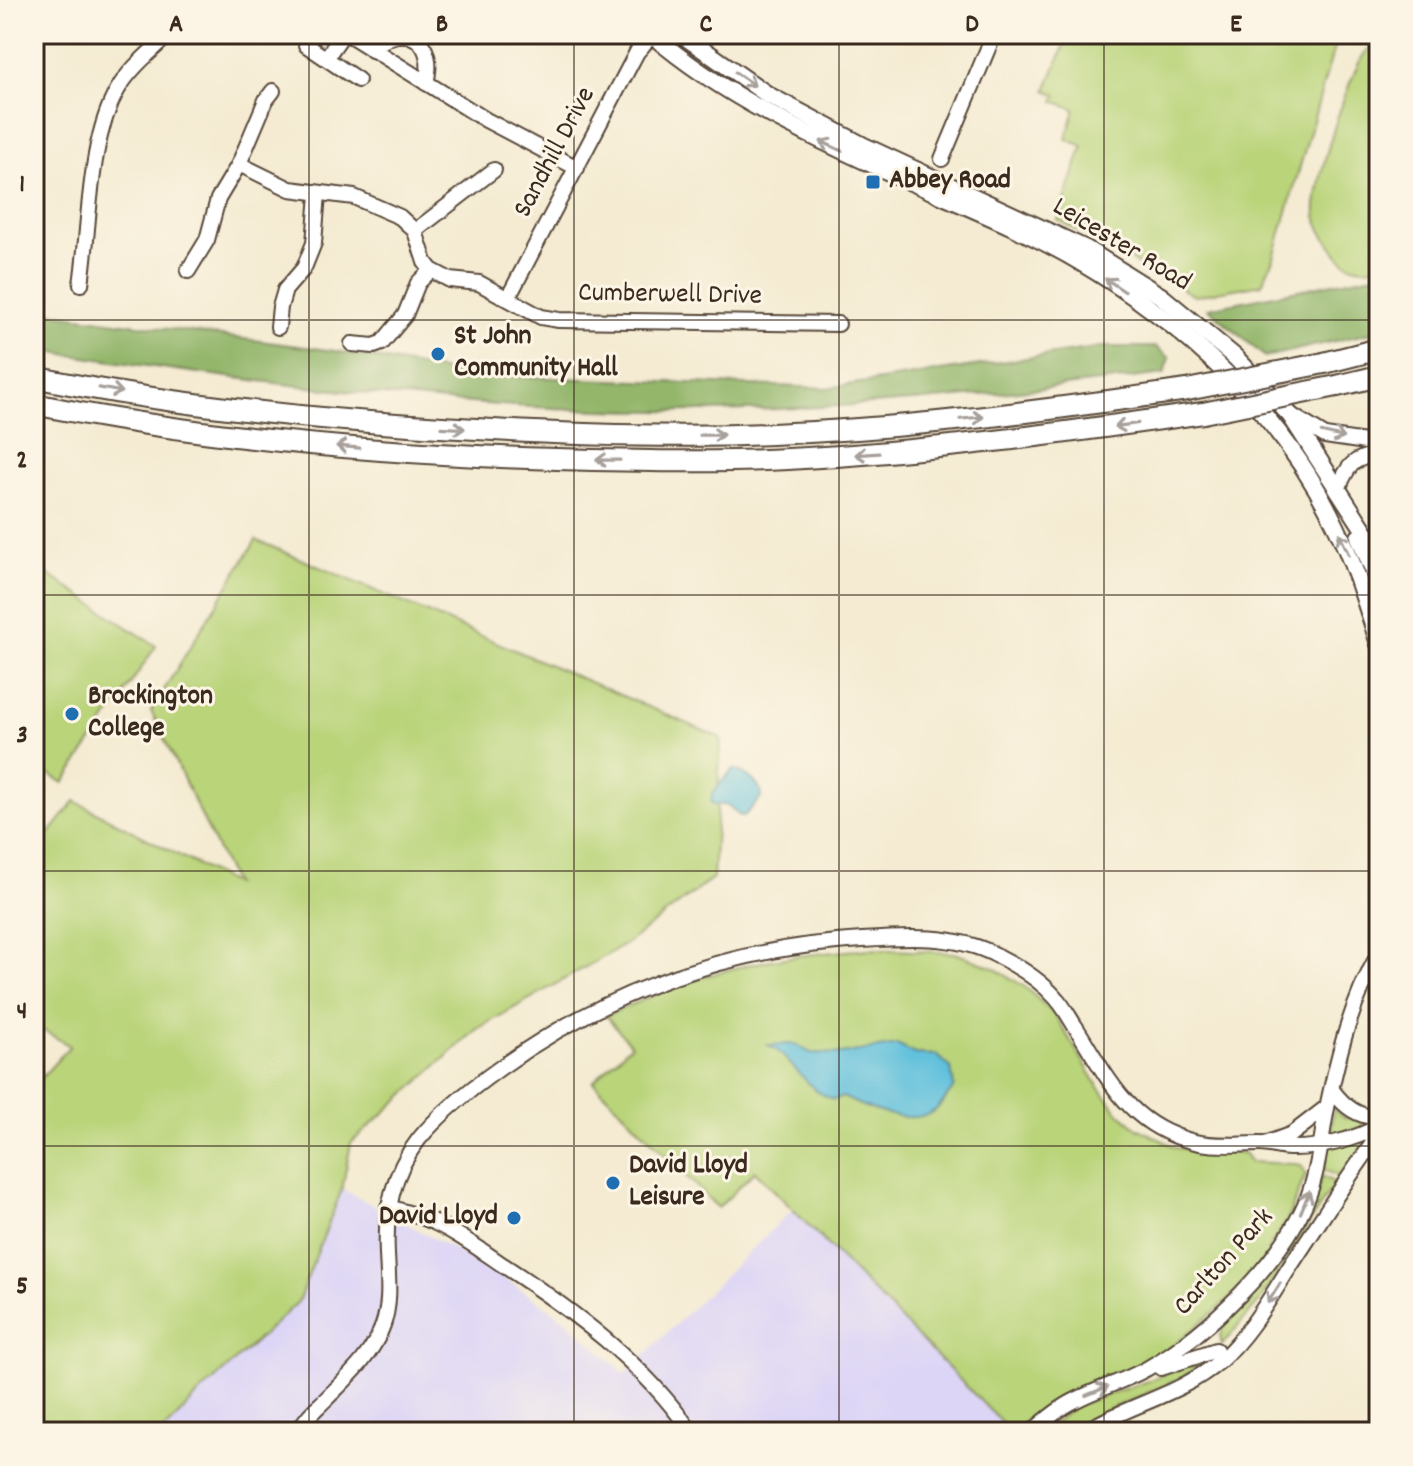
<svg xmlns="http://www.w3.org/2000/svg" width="1413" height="1466" viewBox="0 0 1413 1466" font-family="Dekko,sans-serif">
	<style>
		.built { fill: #ddd5f6 }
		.green { fill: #bad47a; stroke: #7a7f4c; stroke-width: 2 }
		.forest { fill: #93b66a; stroke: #677044; stroke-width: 2 }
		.water { fill: #5ec0dc; stroke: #4c757d; stroke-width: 2 }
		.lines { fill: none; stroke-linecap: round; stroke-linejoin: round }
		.minor-casing { stroke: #574739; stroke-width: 18 }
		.major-casing { stroke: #574739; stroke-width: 20 }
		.highway-casing { stroke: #574739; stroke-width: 24 }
		.minor { stroke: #fff; stroke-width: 14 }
		.major { stroke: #fff; stroke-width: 16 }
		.highway { stroke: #fff; stroke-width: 20 }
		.highway-bridge-casing { stroke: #574739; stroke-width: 24; stroke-linecap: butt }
		.highway-bridge { stroke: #fff; stroke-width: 20 }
		.oneway { stroke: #a79f9a }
		.grid { fill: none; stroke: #3b2a1e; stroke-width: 2; stroke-opacity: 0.55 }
		.poi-dot { fill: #1f6fb2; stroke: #fcf5e5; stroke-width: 3 }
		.labels { text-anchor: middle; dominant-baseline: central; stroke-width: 6; stroke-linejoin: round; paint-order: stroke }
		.street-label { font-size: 28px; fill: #3b2a1e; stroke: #fcf5e5 }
		.poi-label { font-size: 28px; font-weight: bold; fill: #3b2a1e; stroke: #fcf5e5; text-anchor: start }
		.neatline { fill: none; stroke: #3b2a1e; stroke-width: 3 }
		.grid-label { font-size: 26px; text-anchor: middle; font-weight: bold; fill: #3b2a1e }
	</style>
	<rect width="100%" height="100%" fill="#fcf5e5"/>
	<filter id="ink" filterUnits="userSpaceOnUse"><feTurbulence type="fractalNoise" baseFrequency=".0125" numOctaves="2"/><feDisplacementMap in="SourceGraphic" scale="16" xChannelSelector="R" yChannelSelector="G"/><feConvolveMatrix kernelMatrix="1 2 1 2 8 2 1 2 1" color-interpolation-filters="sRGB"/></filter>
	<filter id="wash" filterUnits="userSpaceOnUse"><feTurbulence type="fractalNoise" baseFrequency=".006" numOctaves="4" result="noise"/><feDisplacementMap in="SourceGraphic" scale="32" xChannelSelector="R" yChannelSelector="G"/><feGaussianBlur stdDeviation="1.8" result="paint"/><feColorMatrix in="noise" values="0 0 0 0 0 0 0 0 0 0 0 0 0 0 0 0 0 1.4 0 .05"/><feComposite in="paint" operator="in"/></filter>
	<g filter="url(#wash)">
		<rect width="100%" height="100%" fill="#f4ebd2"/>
		<!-- built -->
		<path class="built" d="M342,1189L492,1270L566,1320L625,1374L797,1205L1011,1429L1009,1432H163L198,1395L298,1302Z"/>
		<!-- green -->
		<g class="green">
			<path d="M1069,34H1338L1274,257L1262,284L1195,296L1058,220L1083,146L1066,139L1075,109L1054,101L1057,95L1046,90Z"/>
			<path d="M1379,40V266C1361,270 1347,268 1336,252C1328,242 1317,227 1316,214C1313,187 1348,75 1365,53C1369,48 1375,44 1379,40Z"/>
			<path d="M256,540L721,738L713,878L626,944L477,1029L351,1143L342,1189L298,1302L198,1395L163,1432H34V1086L70,1046L34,1025V853L75,801L234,884L151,711Z"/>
			<path d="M34,565L156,646L64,783L42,770L34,771Z"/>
			<path d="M869,949L955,953L992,967L1025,987L1055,1015L1098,1086L1118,1112L1137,1128L1177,1148L1244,1153L1251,1162L1295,1164L1301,1165L1306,1174L1286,1223L1268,1249L1270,1254L1227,1301L1160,1357L1025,1432H1011L755,1171L718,1208L593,1082L631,1045L606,1016C645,998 686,981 728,970C773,957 822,953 869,949Z"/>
			<path d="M1334,1109L1344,1117L1370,1123L1330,1139Z"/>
			<path d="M1373,1132L1340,1177L1324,1170L1327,1147Z"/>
			<path d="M1322,1176L1335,1183L1259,1302L1222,1345L1220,1336L1227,1317L1316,1194Z"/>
			<path d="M1204,1357L1200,1365L1177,1380L1110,1409L1067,1432H1042L1068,1411L1083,1403L1148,1381Z"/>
		</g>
		<!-- forest -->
		<g class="forest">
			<path d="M1379,274V331L1265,357L1208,308Z"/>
			<path d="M34,311L335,351L470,375L827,388L1101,347H1156L1170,358L1164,374C976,398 787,416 598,410C418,404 241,380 64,354L34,348Z"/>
		</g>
		<!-- water -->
		<g class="water">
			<path d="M733,769C745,772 757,782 762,793L761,798L744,816H740L728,805H714L711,802L712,793Z"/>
			<path d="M794,1044L811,1053L841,1054L897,1045L915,1054L937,1055L951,1068L954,1087C948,1095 942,1105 934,1111C910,1127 865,1108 843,1097L833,1100L816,1091L778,1051L768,1045Z"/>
		</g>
	</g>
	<g filter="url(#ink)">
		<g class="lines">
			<defs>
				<g id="minor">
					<path d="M348,34L486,120L577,168"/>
					<path d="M306,45L358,80"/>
					<path d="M372,50C403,18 438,40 426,83"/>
					<path d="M326,58L343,34"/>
					<path d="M273,91L266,100L239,164L290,189L354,197L400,217L415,231L425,262L431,270L450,280L479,283L541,317L559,320L838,324"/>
					<path d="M942,159L994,34"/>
					<path d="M415,231L494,170"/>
					<path d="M188,271L207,240L218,199L239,164"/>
					<path d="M81,284C90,225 88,140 118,89C130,68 152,51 169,34"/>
					<path d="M508,298L637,52L652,35"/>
					<path d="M278,327L280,307L285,290L304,268L314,243L318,194"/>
					<path d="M352,344L374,346L382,343L405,315L418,283L431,270"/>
					<path d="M1291,415L1325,436L1379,444"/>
					<path d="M1338,490C1346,468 1353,456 1379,455"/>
					<path d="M1332,1090C1344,1106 1358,1118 1379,1117"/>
					<path d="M1265,1144L1292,1134L1327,1107"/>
					<path d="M388,1207C400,1211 412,1213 424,1218C452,1229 478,1248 503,1265C572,1310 644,1363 691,1432"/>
					<path d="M1161,1368L1216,1350"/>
					<path d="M299,1432C304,1418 316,1409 326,1399C349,1376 372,1356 383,1325C391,1302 388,1278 387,1254C385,1212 392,1173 419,1139C441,1112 472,1088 500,1068C608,990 730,948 862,940C907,937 955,934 996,955C1018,966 1039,979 1055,997C1063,1005 1069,1017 1075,1026C1109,1079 1128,1126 1195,1142C1216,1147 1239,1144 1260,1144C1270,1144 1279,1148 1289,1148C1317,1149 1355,1140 1379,1126"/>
					<path d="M1032,1432C1045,1420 1059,1408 1076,1400C1099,1388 1125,1381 1148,1368C1207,1334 1283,1261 1308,1197C1319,1168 1321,1138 1327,1108C1339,1051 1351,1004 1379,953"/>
					<path d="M1084,1432C1127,1405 1181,1395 1220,1361C1250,1334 1271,1296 1293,1262C1321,1220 1348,1176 1379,1135"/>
				</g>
				<g id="major">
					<path d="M651,34C725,98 814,138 902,178C960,204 1022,228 1077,260C1184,323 1281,411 1335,524C1354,563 1366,603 1379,644"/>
					<path d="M681,34L768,95L864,146L1086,249L1161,296L1235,357L1290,415L1379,553"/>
					<path d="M1359,537L1379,583"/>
				</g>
				<g id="highway">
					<path d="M1324,363L1379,349"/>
					<path d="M34,377C174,406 317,420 459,428C569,435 680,439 791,433C923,427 1055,409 1187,390"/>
					<path d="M1337,386L1379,376"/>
					<path d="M34,404C206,439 383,454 557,459C634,461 711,463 788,459C927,452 1065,433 1203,413"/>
				</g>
			</defs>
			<!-- minor casing -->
			<use href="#minor" class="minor-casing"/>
			<!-- major casing -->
			<use href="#major" class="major-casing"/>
			<!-- highway casing -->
			<use href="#highway" class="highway-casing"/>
			<!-- minor -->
			<use href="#minor" class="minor"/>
			<!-- major -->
			<use href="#major" class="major"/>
			<!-- highway -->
			<use href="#highway" class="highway"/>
			<defs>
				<g id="highway-bridge">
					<path d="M1187,390L1324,363"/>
					<path d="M1203,413L1337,386"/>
				</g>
			</defs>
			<!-- highway-bridge casing -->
			<use href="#highway-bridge" class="highway-bridge-casing"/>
			<!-- highway-bridge -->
			<use href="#highway-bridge" class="highway-bridge"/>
		</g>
		<!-- one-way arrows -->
		<defs><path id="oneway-shaft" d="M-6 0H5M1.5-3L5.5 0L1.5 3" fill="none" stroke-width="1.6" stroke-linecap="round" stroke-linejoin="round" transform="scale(2)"/></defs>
		<g class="oneway">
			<use href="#oneway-shaft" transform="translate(745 79) rotate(35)"/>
			<use href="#oneway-shaft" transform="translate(831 146) rotate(-155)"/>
			<use href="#oneway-shaft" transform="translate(1115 285) rotate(-146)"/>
			<use href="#oneway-shaft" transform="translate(111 390) rotate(10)"/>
			<use href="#oneway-shaft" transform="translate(972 418) rotate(-6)"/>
			<use href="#oneway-shaft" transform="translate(1126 425) rotate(172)"/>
			<use href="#oneway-shaft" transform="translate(453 428) rotate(3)"/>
			<use href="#oneway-shaft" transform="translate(712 435) rotate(-1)"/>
			<use href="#oneway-shaft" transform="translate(1333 435) rotate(13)"/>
			<use href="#oneway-shaft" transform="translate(348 447) rotate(-175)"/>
			<use href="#oneway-shaft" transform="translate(867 454) rotate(176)"/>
			<use href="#oneway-shaft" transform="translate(608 460) rotate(-179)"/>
			<use href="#oneway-shaft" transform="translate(1344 544) rotate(-114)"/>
			<use href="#oneway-shaft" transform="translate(1305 1202) rotate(-68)"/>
			<use href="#oneway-shaft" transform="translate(1274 1293) rotate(122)"/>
			<use href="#oneway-shaft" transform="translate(1097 1391) rotate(-22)"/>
		</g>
	</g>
	<!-- grid -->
	<path class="grid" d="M309,34V1432M574,34V1432M839,34V1432M1104,34V1432M34,320H1379M34,595H1379M34,871H1379M34,1146H1379"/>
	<!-- markers -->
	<g class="poi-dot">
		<rect x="865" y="174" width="16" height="16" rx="4"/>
		<circle cx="438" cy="354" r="8"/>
		<circle cx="72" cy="714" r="8"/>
		<circle cx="613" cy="1183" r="8"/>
		<circle cx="514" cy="1218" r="8"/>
	</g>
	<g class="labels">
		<!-- street labels -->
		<g class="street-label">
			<text transform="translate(556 153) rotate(-62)">Sandhill Drive</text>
			<text transform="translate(1121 246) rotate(31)">Leicester Road</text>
			<text transform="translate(670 296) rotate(1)">Cumberwell Drive</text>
			<text transform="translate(1225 1263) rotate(-48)">Carlton Park</text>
		</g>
		<!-- poi labels -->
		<g class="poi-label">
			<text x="889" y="182">Abbey Road</text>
			<text x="454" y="338">St John<tspan x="454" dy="32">Community Hall</tspan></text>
			<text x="88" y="698">Brockington<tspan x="88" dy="32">College</tspan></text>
			<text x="629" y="1167">David Lloyd<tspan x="629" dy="32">Leisure</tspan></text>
			<text x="498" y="1218" text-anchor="end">David Lloyd</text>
		</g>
	</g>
	<!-- margin -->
	<rect width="1413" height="1466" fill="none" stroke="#fcf5e5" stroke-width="88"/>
	<rect x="44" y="44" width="1325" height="1378" class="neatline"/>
	<g class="grid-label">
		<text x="176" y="31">A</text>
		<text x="442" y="31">B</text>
		<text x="706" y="31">C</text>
		<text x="972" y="31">D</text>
		<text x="1236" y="31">E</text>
		<text x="22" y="191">1</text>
		<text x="22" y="467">2</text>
		<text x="22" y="742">3</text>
		<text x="22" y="1018">4</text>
		<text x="22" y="1293">5</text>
	</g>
</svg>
